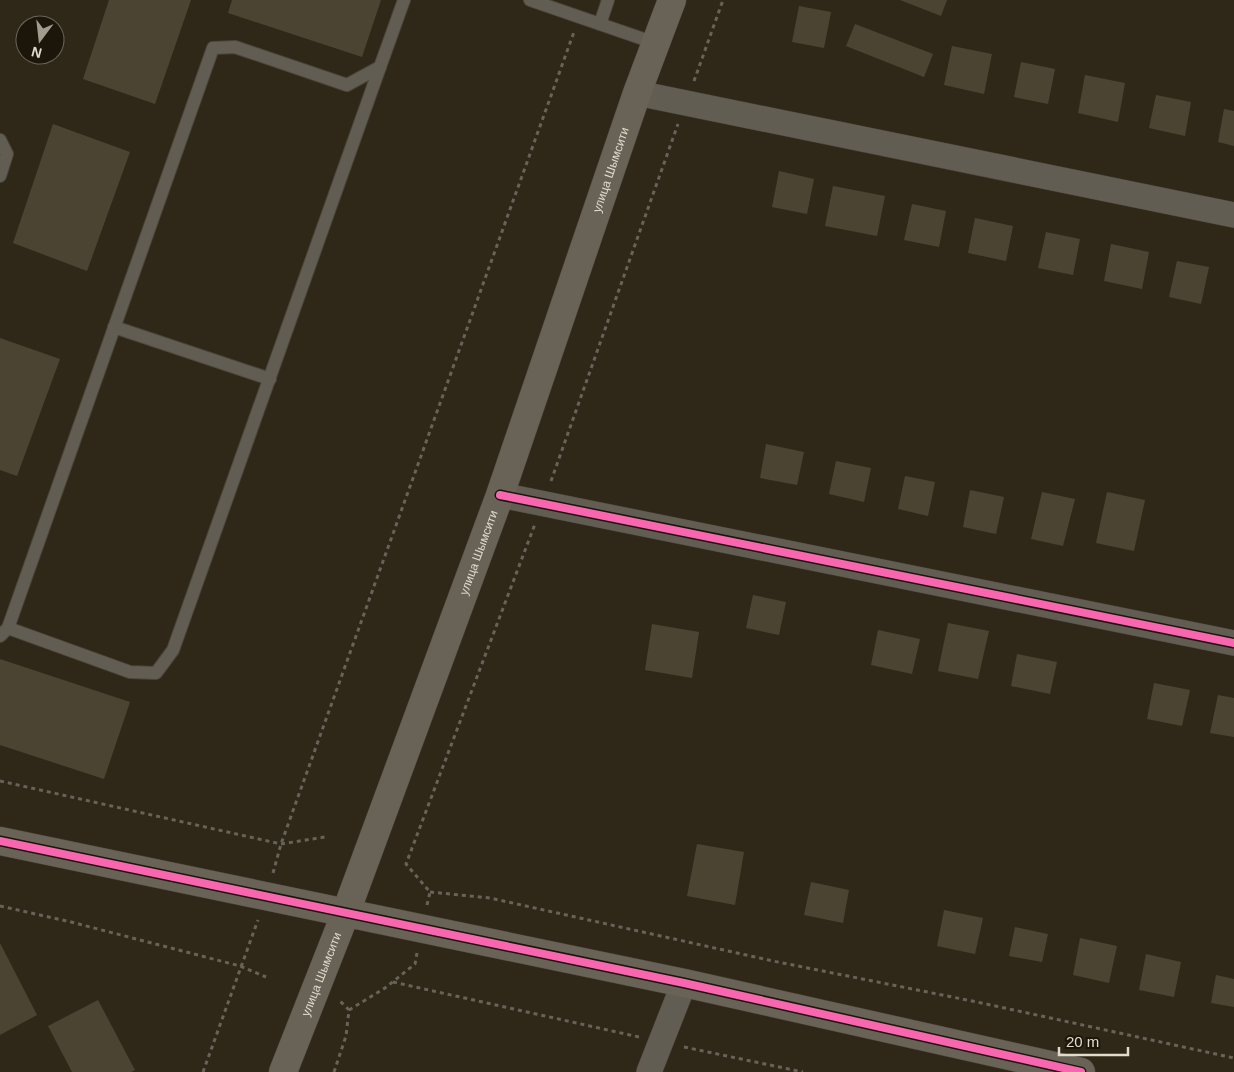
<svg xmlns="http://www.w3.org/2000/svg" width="1234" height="1072" viewBox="0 0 1234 1072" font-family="Arial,sans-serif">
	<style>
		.building { fill: #4c4433 }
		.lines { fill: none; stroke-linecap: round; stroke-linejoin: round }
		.lane-casing { stroke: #4b453a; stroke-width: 14 }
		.street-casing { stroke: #4b453a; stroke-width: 26 }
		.secondary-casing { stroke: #4b453a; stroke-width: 29 }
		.path { stroke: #686359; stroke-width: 3; stroke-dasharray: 4 4; stroke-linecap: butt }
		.lane { stroke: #625d53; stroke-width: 12 }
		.street { stroke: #625d53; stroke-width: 25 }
		.secondary { stroke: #696357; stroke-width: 28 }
		.cycleway-casing { stroke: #1b150a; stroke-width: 11 }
		.cycleway { stroke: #f766af; stroke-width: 8 }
		.labels { text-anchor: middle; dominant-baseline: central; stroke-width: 5; stroke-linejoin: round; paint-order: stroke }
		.street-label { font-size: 12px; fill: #e2dacb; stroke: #1b150a }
	</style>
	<rect width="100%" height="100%" fill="#2f2819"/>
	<!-- building -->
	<g class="building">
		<path d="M109,0H191L155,104L83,79Z"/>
		<path d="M232,0H381L362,57L228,13Z"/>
		<path d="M900,0H947L941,16Z"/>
		<path d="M799,6L831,12L824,48L792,42Z"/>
		<path d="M855,24L933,54L924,77L846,46Z"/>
		<path d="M952,46L992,54L984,94L944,85Z"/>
		<path d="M1021,62L1055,69L1048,104L1014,97Z"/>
		<path d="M1085,75L1125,83L1118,122L1078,113Z"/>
		<path d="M1156,95L1191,102L1185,136L1149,128Z"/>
		<path d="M1224,109L1234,111V146L1218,142Z"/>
		<path d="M53,124L130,152L87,271L13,243Z"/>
		<path d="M779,171L814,179L807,214L772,207Z"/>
		<path d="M833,186L885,196L877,236L825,226Z"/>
		<path d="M912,204L946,211L939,247L904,240Z"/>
		<path d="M975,218L1013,226L1006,261L968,253Z"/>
		<path d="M1046,232L1080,239L1073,275L1038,268Z"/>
		<path d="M1111,244L1149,252L1142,289L1104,281Z"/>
		<path d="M1177,261L1209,267L1201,304L1169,297Z"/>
		<path d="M0,338L60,359L17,476L0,470Z"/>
		<path d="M766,444L804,452L797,485L760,478Z"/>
		<path d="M836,461L871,468L864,502L829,494Z"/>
		<path d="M905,476L935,482L928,516L898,509Z"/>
		<path d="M970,490L1004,497L996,534L963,527Z"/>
		<path d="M1042,492L1075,499L1063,546L1031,539Z"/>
		<path d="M1107,492L1145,500L1134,551L1096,543Z"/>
		<path d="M753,595L786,602L779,635L746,628Z"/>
		<path d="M948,623L989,631L978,679L938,671Z"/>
		<path d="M652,624L699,632L692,678L645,670Z"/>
		<path d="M878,630L920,639L912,674L871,665Z"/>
		<path d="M1017,654L1057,662L1050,694L1011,686Z"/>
		<path d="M0,659L130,702L104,779L0,745Z"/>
		<path d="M1154,683L1190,690L1182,726L1147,719Z"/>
		<path d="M1218,695L1234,698V737L1210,733Z"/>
		<path d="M697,844L744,852L735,905L687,896Z"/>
		<path d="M811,882L849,890L843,923L804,915Z"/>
		<path d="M944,910L983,918L975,954L937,946Z"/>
		<path d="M1015,927L1048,934L1042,962L1009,956Z"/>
		<path d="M1080,938L1117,946L1109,983L1073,975Z"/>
		<path d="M0,943L37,1015L0,1035Z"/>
		<path d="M1146,954L1181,962L1174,997L1139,990Z"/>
		<path d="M1216,975L1234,979V1007L1211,1003Z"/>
		<path d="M98,1000L135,1070L131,1072H72L48,1026Z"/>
	</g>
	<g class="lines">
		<defs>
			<g id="lane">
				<path d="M530,0L655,43"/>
				<path d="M600,24L608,0"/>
				<path d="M0,140L7,154L0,176"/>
				<path d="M114,327L270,379"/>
				<path d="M8,628L130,672L156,673L173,650L380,67"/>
				<path d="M0,636L8,628L213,48L235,47L347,85L380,67L404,0"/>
			</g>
			<g id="street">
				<path d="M637,93L1234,215"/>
				<path d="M500,495L1234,643"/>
				<path d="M649,1072L684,983"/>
			</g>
			<g id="secondary">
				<path d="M0,841L684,983L1081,1072"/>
				<path id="s1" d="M283,1072L346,912L500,495L637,93L672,0"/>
			</g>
		</defs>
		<!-- lane casing -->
		<use href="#lane" class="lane-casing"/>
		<!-- street casing -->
		<use href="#street" class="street-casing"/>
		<!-- secondary casing -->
		<use href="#secondary" class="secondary-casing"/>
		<!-- path -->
		<g class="path">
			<path d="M694,81L723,0"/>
			<path d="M551,481L678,124"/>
			<path d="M0,781L281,844L325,837"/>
			<path d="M273,873L281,844L574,32"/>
			<path d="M430,892L490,898L773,961L977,1002L1234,1058"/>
			<path d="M427,905L430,892L406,864L535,524"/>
			<path d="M0,906L71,922L240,966L266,977"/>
			<path d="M393,982L639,1037"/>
			<path d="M349,1010L385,988L415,964L417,953"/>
			<path d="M684,1047L803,1072"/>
			<path d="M203,1072L258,920"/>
			<path d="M334,1072L346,1036L349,1010L340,1001"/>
		</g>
		<!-- lane -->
		<use href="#lane" class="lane"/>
		<!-- street -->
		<use href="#street" class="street"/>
		<!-- secondary -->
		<use href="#secondary" class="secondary"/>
		<defs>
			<g id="cycleway">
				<path d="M500,495L1234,643"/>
				<path d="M0,841L684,983L1081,1072"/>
			</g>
		</defs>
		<!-- cycleway casing -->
		<use href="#cycleway" class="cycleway-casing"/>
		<!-- cycleway -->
		<use href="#cycleway" class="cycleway"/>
	</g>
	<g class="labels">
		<!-- street labels -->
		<g class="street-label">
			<text stroke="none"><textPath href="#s1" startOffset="960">улица Шымсити</textPath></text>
			<text stroke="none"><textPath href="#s1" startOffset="555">улица Шымсити</textPath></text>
			<text stroke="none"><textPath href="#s1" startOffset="105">улица Шымсити</textPath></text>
		</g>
	</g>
	<!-- north arrow -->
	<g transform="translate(40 40) rotate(195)"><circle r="24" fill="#1b150a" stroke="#6b6457"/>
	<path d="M0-4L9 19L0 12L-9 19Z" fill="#a39c8d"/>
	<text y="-8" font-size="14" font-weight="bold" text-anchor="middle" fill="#e2dacb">N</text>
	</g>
	<!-- scale -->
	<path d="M1059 1047v8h69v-8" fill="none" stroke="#e2dacb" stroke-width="2.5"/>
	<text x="1066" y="1047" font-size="15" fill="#e2dacb" stroke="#1b150a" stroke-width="4" paint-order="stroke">20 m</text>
</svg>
